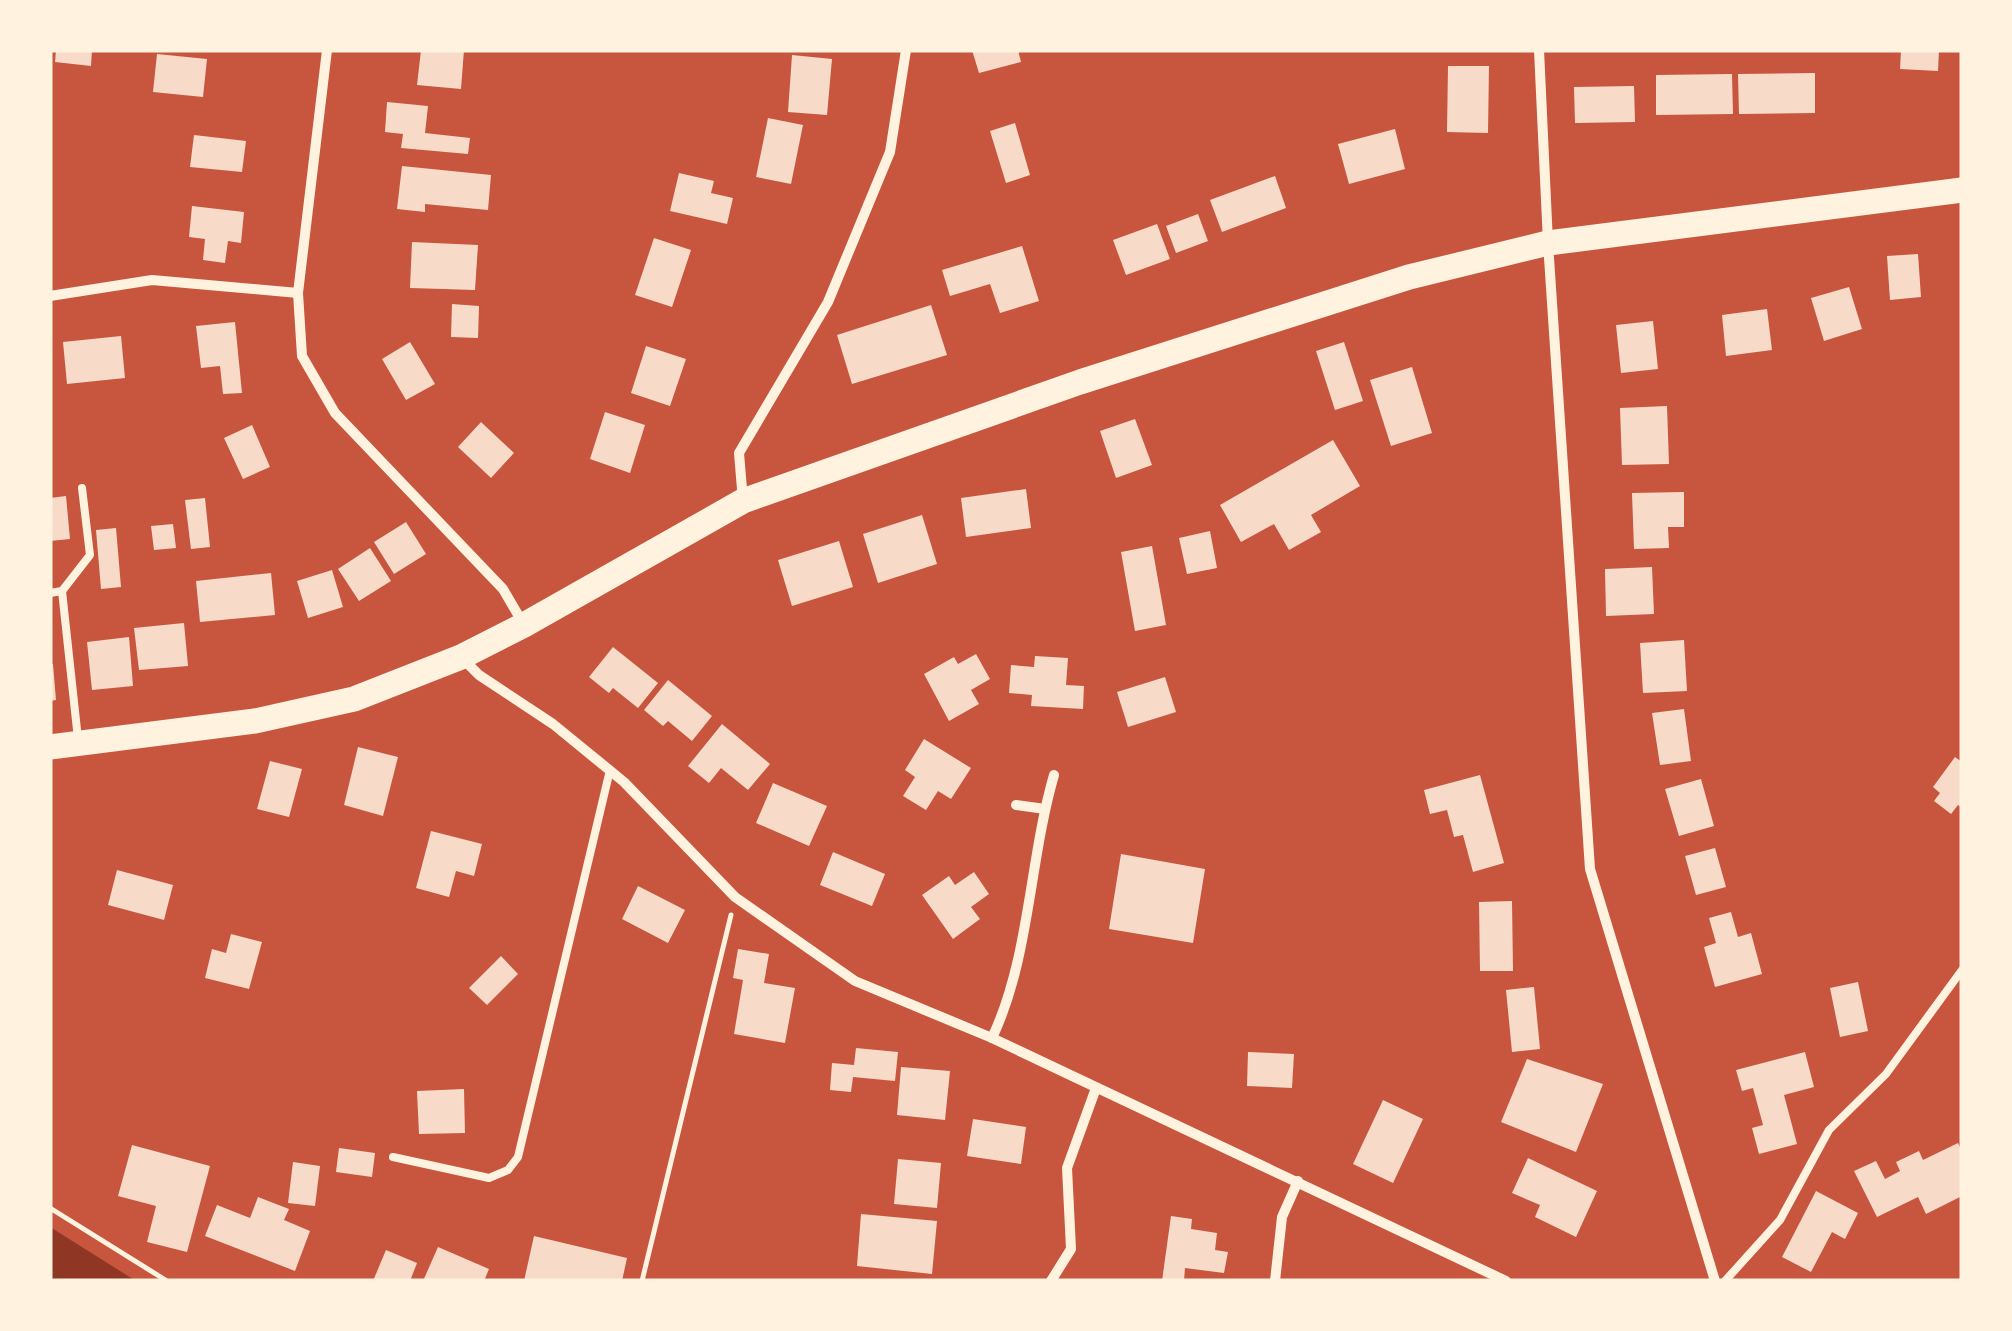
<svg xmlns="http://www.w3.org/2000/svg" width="2012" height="1331" viewBox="0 0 2012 1331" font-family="'Space Grotesk',sans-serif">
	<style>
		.water { fill: #8f3625 }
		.building { fill: #f7dbc8 }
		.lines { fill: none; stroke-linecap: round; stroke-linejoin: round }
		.path { stroke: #fff3e0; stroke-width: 5 }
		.service { stroke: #fff3e0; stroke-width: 8 }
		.minor { stroke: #fff3e0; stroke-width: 10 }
		.primary { stroke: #fff3e0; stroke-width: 25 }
	</style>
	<rect width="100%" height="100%" fill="#c8553d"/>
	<!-- water -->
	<path class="water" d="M50,1227L136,1281H50Z"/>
	<!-- building -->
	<g class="building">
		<path d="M56,50H92L91,66L55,62Z"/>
		<path d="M421,50H464L461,89L417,85Z"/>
		<path d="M972,50H1018L1021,62L979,73Z"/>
		<path d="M1901,50H1939L1938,71L1900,69Z"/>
		<path d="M157,54L207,59L203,97L153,92Z"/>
		<path d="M792,55L832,59L827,115L788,112Z"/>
		<path d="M1448,66H1489L1488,133L1447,132Z"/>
		<path d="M1815,73V113L1739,114L1738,74Z"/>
		<path d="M1732,74L1733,114L1656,115V75Z"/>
		<path d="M1634,86L1635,122L1575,123L1574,87Z"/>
		<path d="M387,102L428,106L425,133L470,138L468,154L401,148L403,134L385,132Z"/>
		<path d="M768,118L803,125L791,184L756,177Z"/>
		<path d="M1015,123L1030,175L1006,183L990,131Z"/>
		<path d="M1395,129L1405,169L1349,184L1338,144Z"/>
		<path d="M194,135L246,141L242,172L190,167Z"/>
		<path d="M402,166L491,175L488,210L425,204V212L397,209Z"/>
		<path d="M679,173L714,181L711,193L733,198L727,224L670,211Z"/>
		<path d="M1275,176L1286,208L1222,232L1210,200Z"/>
		<path d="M192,206L244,212L241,243L228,241L225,263L203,260L205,239L189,237Z"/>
		<path d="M1198,214L1208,241L1176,253L1166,226Z"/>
		<path d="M1157,224L1170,259L1126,275L1113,240Z"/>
		<path d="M654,238L691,250L672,307L635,295Z"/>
		<path d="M412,242L478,245L475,290L410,288Z"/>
		<path d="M1022,246L1039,301L1000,313L990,284L950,296L942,270Z"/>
		<path d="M1918,254L1921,297L1890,300L1887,256Z"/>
		<path d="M1849,287L1862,329L1824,341L1811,298Z"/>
		<path d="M452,304L479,306L478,338L451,337Z"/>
		<path d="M931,305L947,355L852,384L837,335Z"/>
		<path d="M1767,309L1772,350L1726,356L1722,315Z"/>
		<path d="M1653,321L1658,369L1621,373L1616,325Z"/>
		<path d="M235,322L242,393L223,394L220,366L201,368L196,326Z"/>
		<path d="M121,336L125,378L67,384L63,342Z"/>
		<path d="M410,342L435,384L406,400L382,359Z"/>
		<path d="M1344,342L1363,401L1335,410L1316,351Z"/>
		<path d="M646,346L686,359L670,406L631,393Z"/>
		<path d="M1412,367L1432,433L1391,446L1370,380Z"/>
		<path d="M1667,406L1669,464L1622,465L1620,408Z"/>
		<path d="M605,412L645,425L630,473L590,459Z"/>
		<path d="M1135,419L1152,465L1116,478L1100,431Z"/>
		<path d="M481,422L514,453L491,478L458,447Z"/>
		<path d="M252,425L270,467L243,479L224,438Z"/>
		<path d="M1333,440L1360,486L1311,515L1321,532L1289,550L1274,524L1241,542L1220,505Z"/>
		<path d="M1026,489L1031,528L966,537L961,498Z"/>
		<path d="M1684,492V527H1668L1669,548L1634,549L1632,493Z"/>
		<path d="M66,496L70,539L50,541V498Z"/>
		<path d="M205,498L210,547L191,549L185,500Z"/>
		<path d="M922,515L937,564L878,583L863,534Z"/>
		<path d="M406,522L426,554L394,574L374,542Z"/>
		<path d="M173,524L176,548L154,550L151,526Z"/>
		<path d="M116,528L121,587L101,589L96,530Z"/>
		<path d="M1210,531L1217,568L1187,574L1179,538Z"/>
		<path d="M839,541L853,587L792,606L778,560Z"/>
		<path d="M1152,546L1166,625L1135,631L1121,552Z"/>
		<path d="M370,548L391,581L359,601L338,569Z"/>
		<path d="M1652,567L1654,614L1606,616L1605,569Z"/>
		<path d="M332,570L343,607L308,618L297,581Z"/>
		<path d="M271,573L275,615L200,622L196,581Z"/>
		<path d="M184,623L188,666L139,670L134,628Z"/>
		<path d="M129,637L133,686L92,690L87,642Z"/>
		<path d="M1684,640L1687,691L1643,693L1640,643Z"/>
		<path d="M613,647L658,683L638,708L613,688L609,693L589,677Z"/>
		<path d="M976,654L990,679L971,690L979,704L949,721L924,674L954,657L958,664Z"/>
		<path d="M1035,656L1068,658L1066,685L1084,686L1083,709L1031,706L1032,695L1009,693L1011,665L1034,667Z"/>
		<path d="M50,664H53L56,700L50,701Z"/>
		<path d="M1165,677L1176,712L1128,727L1117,692Z"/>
		<path d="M668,680L712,716L692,741L668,721L663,726L644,710Z"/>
		<path d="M1684,709L1691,761L1660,765L1652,713Z"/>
		<path d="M722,724L770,764L748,790L721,768L709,783L688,766Z"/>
		<path d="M924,739L971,768L951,799L938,791L926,810L903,796L915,777L905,770Z"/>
		<path d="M358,747L398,757L383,816L344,805Z"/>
		<path d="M1955,757L1962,762V808L1958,805L1951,814L1934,801L1940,793L1933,787Z"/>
		<path d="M270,761L302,769L289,817L257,809Z"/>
		<path d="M1480,775L1504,863L1473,872L1463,835L1454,837L1447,810L1430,814L1424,790Z"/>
		<path d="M1701,779L1714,826L1679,836L1665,789Z"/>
		<path d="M773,783L827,806L809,846L756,823Z"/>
		<path d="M431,831L482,844L474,876L456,871L449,897L416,888Z"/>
		<path d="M1715,848L1726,887L1696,895L1685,856Z"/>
		<path d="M833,852L885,874L872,906L820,885Z"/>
		<path d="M1121,854L1205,869L1193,943L1109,929Z"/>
		<path d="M117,870L173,885L164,920L108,905Z"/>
		<path d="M974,872L989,894L971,907L980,919L953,939L922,895L949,876L955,885Z"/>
		<path d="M638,886L685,910L668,943L622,919Z"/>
		<path d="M1512,901L1513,971H1480L1479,902Z"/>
		<path d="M1731,912L1738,937L1751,933L1762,974L1715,987L1704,947L1716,943L1709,918Z"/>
		<path d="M231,934L262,942L249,989L205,978L212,949L226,953Z"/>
		<path d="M738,949L769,954L764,983L795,988L785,1043L734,1034L743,980L733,978Z"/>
		<path d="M501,956L518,974L487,1005L469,988Z"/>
		<path d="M1858,982L1868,1031L1840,1037L1830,988Z"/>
		<path d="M1534,987L1540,1049L1512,1052L1506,990Z"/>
		<path d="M856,1048L898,1052L895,1081L853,1077L851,1092L830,1090L832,1063L854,1065Z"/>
		<path d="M1248,1052L1294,1054L1292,1088L1247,1086Z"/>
		<path d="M1805,1052L1814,1087L1784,1095L1797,1144L1759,1154L1752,1128L1763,1125L1753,1088L1742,1091L1736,1070Z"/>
		<path d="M1527,1059L1603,1084L1576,1152L1501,1122Z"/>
		<path d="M901,1067L950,1071L945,1120L897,1115Z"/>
		<path d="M464,1089L465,1133L419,1134L417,1091Z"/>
		<path d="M1383,1100L1423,1119L1393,1183L1353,1164Z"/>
		<path d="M973,1119L1026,1127L1021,1164L967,1156Z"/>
		<path d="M1958,1143L1962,1152V1196L1926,1214L1918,1197L1877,1217L1854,1171L1876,1161L1885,1179L1900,1171L1896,1162L1919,1151L1923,1160Z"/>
		<path d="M132,1145L210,1166L187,1252L147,1242L156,1206L118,1196Z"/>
		<path d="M339,1148L375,1153L372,1177L336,1172Z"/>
		<path d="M1528,1158L1597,1191L1576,1237L1535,1217L1540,1205L1512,1193Z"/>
		<path d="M898,1159L941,1163L937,1208L894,1204Z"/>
		<path d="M293,1162L320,1166L315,1206L288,1203Z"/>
		<path d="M1816,1191L1858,1213L1845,1239L1832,1232L1811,1272L1782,1257Z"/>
		<path d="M258,1197L289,1209L284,1220L310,1231L295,1271L205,1236L217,1205L250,1218Z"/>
		<path d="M861,1214L937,1221L932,1274L857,1266Z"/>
		<path d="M1171,1216L1192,1219L1191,1229L1217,1233L1215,1250L1228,1252L1224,1273L1185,1268L1184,1281H1162Z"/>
		<path d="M534,1236L627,1258L622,1281H524Z"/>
		<path d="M438,1247L489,1269L484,1281H423Z"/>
		<path d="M386,1250L417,1263L410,1281H373Z"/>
	</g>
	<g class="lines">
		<!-- path -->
		<g class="path">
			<path d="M50,1208L167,1281"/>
			<path d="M642,1281L731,915"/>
		</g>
		<!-- service -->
		<g class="service">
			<path d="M62,591L90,555L82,488"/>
			<path d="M50,593L62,591L78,739"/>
			<path d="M393,1157L489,1178L508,1170L518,1157L610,770"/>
			<path d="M1725,1281L1780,1220L1829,1130L1886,1074L1962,970"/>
		</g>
		<!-- minor -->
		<g class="minor">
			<path d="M327,50L298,293L302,356L335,413L503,589L524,625"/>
			<path d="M1539,50L1548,243L1590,869L1715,1281"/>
			<path d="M50,296L152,280L298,293"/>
			<path d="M743,501L739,453L828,302L890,152L906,50"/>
			<path d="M461,657L479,675L553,724L624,782L735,897L855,981L992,1038L1506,1281"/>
			<path d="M1016,805L1045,809"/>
			<path d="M992,1038C1030,958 1029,861 1054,775"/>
			<path d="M1051,1281L1071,1249L1067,1168L1096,1088"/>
			<path d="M1275,1281L1282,1217L1298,1181"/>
		</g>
		<!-- primary -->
		<path class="primary" d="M50,747L255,721L354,699L461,657L524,625L743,501L1080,382L1409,277L1548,243L1962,190"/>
	</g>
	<!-- border -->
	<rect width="2012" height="1331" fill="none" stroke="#fff3e0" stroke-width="105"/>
</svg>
